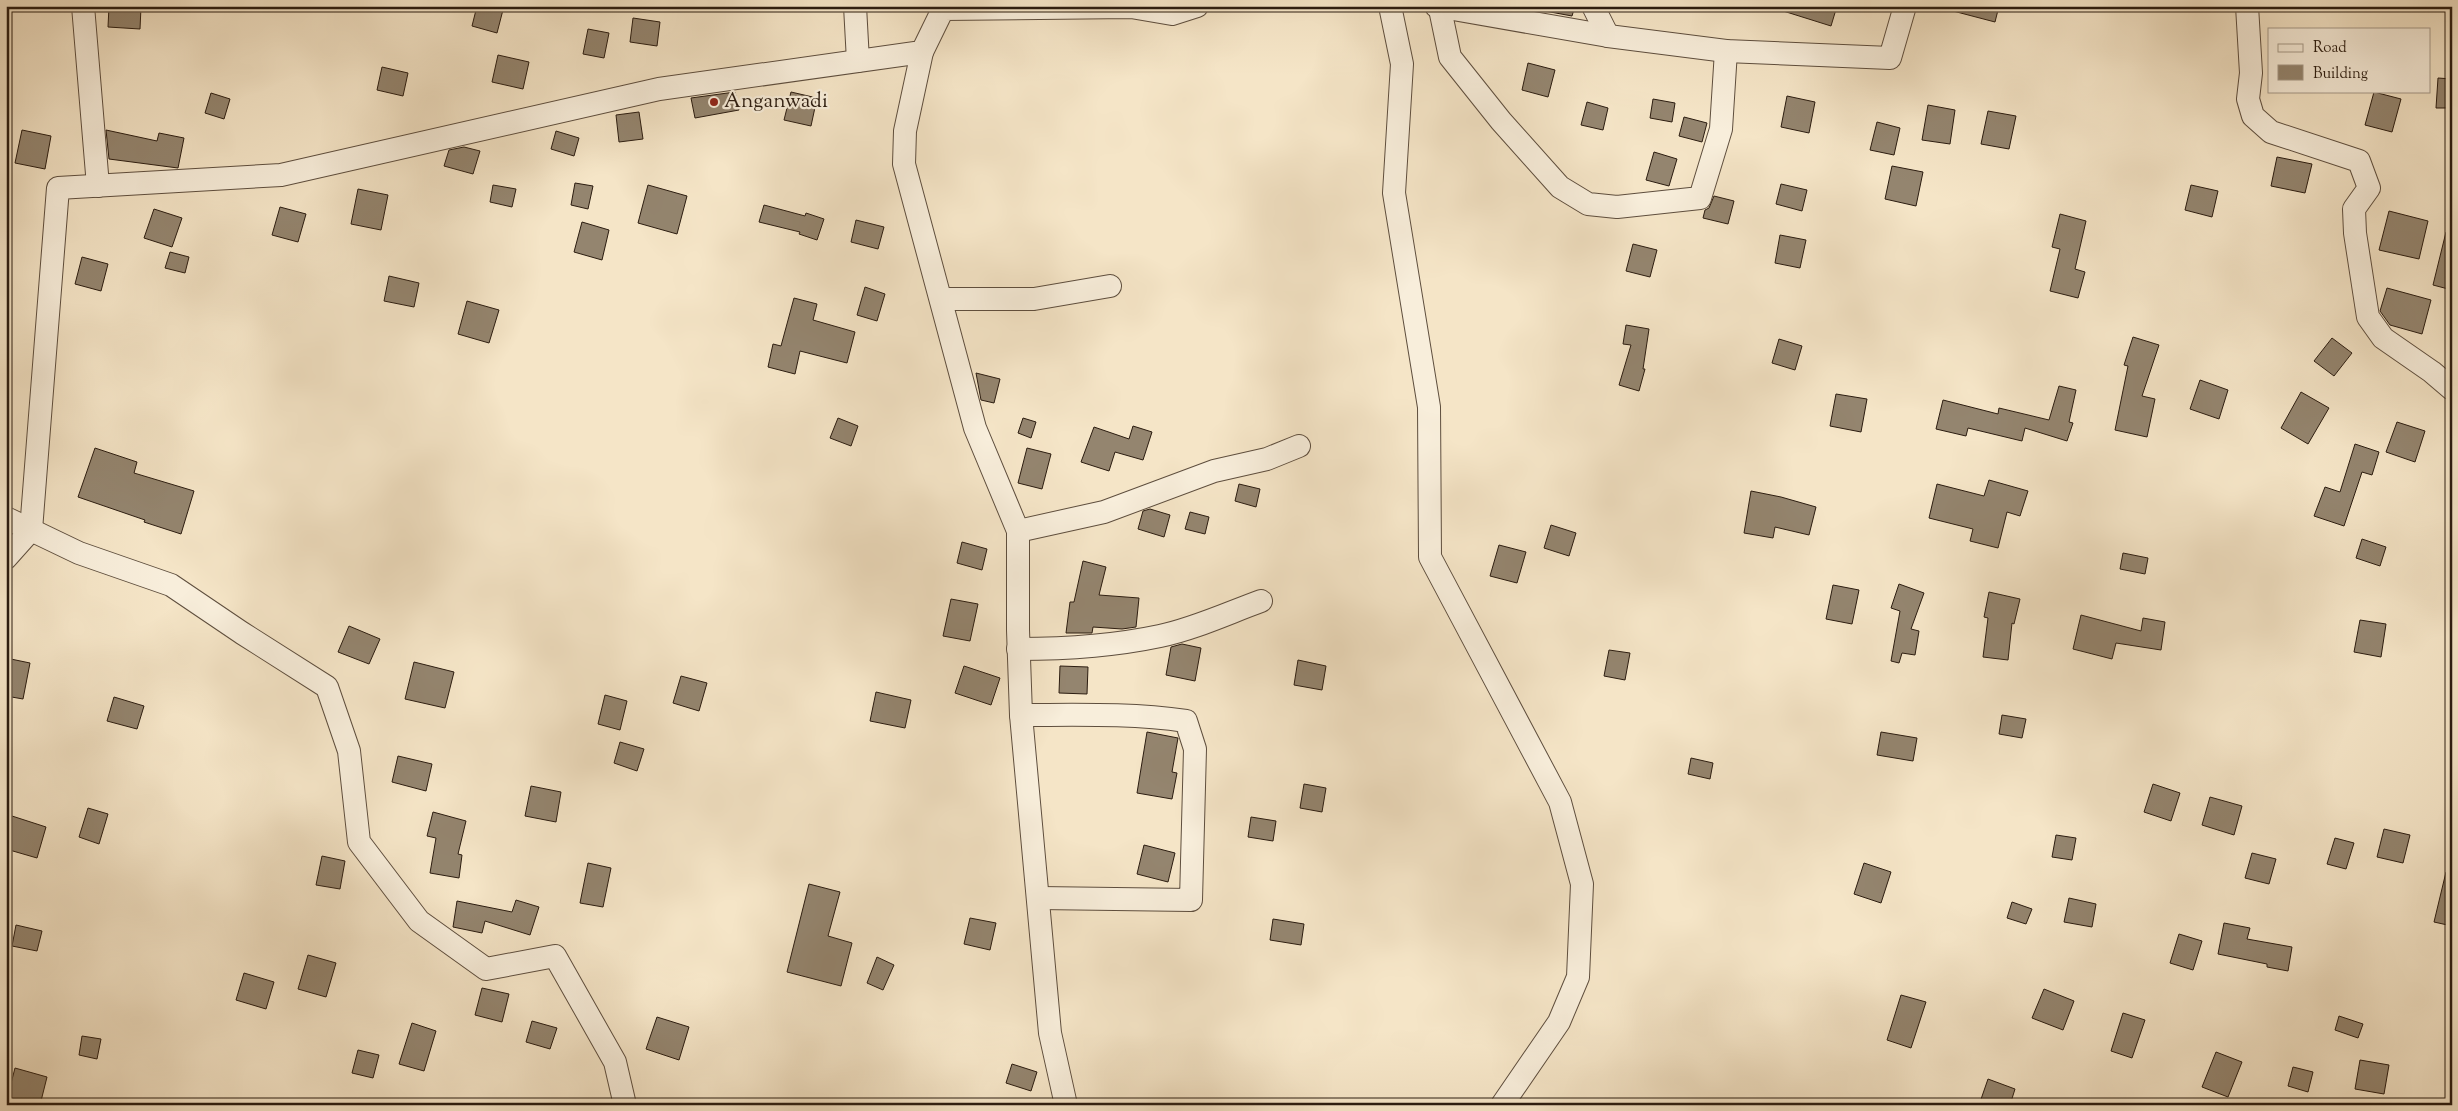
<svg xmlns="http://www.w3.org/2000/svg" width="2458" height="1111" viewBox="0 0 2458 1111" font-family="'Sorts Mill Goudy',serif">
	<style>
		.building { fill: #94856f; stroke: #2b1c10 }
		.lines { fill: none; stroke-linecap: round; stroke-linejoin: round }
		.minor-casing { stroke: #5e4e3e; stroke-width: 24 }
		.minor { stroke: #f8eedb; stroke-width: 22 }
		.poi-dot { fill: #8f2418; stroke: #f8eedb; stroke-width: 2 }
		.labels { text-anchor: middle; dominant-baseline: central; stroke-width: 4.5; stroke-linejoin: round; paint-order: stroke }
		.poi-label { font-size: 21px; fill: #2b1c10; stroke: #f8eedb; text-anchor: start }
	</style>
	<rect width="100%" height="100%" fill="#f5e5c7"/>
	<filter id="stains"><feTurbulence type="fractalNoise" baseFrequency=".004" numOctaves="4"/><feColorMatrix values="0 0 0 0 .2 0 0 0 0 .09 0 0 0 0 .02 0 0 0 .5 -.17"/></filter>
	<radialGradient id="worn" r=".72"><stop offset=".6" stop-color="#630" stop-opacity="0"/><stop offset="1" stop-color="#630" stop-opacity=".3"/></radialGradient>
	<!-- building -->
	<g class="building">
		<path d="M109,6L141,7L140,29L108,27Z"/>
		<path d="M477,6H504L497,33L472,26Z"/>
		<path d="M1518,6H1575L1572,16Z"/>
		<path d="M1780,6H1837L1831,26L1780,10Z"/>
		<path d="M1954,6H1999L1995,22L1953,11Z"/>
		<path d="M633,18L660,22L657,46L630,42Z"/>
		<path d="M588,29L609,33L604,58L583,54Z"/>
		<path d="M498,55L529,62L523,89L492,82Z"/>
		<path d="M1528,63L1555,70L1548,97L1522,90Z"/>
		<path d="M382,67L408,73L403,96L377,90Z"/>
		<path d="M2438,78L2452,79V108H2436Z"/>
		<path d="M735,92L739,110L695,118L691,98Z"/>
		<path d="M791,92L817,98L811,126L784,120Z"/>
		<path d="M2374,92L2401,99L2392,132L2365,125Z"/>
		<path d="M211,93L230,99L224,119L205,113Z"/>
		<path d="M1787,96L1815,102L1809,133L1781,127Z"/>
		<path d="M1653,99L1675,103L1672,122L1650,118Z"/>
		<path d="M1587,102L1608,108L1603,130L1581,125Z"/>
		<path d="M1928,105L1955,110L1950,144L1922,140Z"/>
		<path d="M1988,111L2016,116L2009,149L1981,144Z"/>
		<path d="M639,112L643,139L619,142L616,115Z"/>
		<path d="M1684,117L1707,123L1702,142L1679,136Z"/>
		<path d="M1877,122L1900,128L1894,155L1870,150Z"/>
		<path d="M22,130L51,136L45,169L15,163Z"/>
		<path d="M106,130L157,141L159,133L184,138L178,168L109,159Z"/>
		<path d="M556,131L579,138L574,156L551,149Z"/>
		<path d="M464,147L480,151L473,174L444,166L449,150Z"/>
		<path d="M1654,152L1677,159L1669,186L1646,180Z"/>
		<path d="M2277,157L2312,164L2305,193L2271,186Z"/>
		<path d="M1892,166L1923,172L1916,206L1885,199Z"/>
		<path d="M575,183L593,186L588,209L571,205Z"/>
		<path d="M1781,184L1807,190L1802,211L1776,204Z"/>
		<path d="M493,185L516,189L512,207L490,202Z"/>
		<path d="M648,185L687,196L677,234L638,223Z"/>
		<path d="M2191,185L2218,191L2212,217L2185,210Z"/>
		<path d="M358,189L388,195L381,230L351,224Z"/>
		<path d="M1714,196L1734,201L1728,224L1703,218L1705,210L1709,208Z"/>
		<path d="M764,205L805,216L806,213L824,219L817,240L799,234L800,232L759,222Z"/>
		<path d="M280,207L306,214L298,242L272,235Z"/>
		<path d="M154,209L182,218L172,247L144,238Z"/>
		<path d="M2389,211L2428,221L2419,259L2379,250Z"/>
		<path d="M2060,214L2086,221L2075,269L2085,272L2078,298L2050,291L2060,249L2052,247Z"/>
		<path d="M856,220L884,227L878,249L851,242Z"/>
		<path d="M582,222L609,230L602,260L574,252Z"/>
		<path d="M2446,232L2452,233V290L2433,285Z"/>
		<path d="M1780,235L1806,240L1800,268L1775,263Z"/>
		<path d="M1633,244L1657,250L1650,277L1626,271Z"/>
		<path d="M170,252L189,257L185,273L165,268Z"/>
		<path d="M82,257L108,264L101,291L75,284Z"/>
		<path d="M389,276L419,283L414,307L384,301Z"/>
		<path d="M865,287L885,294L877,321L857,315Z"/>
		<path d="M2387,288L2431,300L2422,334L2390,325L2380,311Z"/>
		<path d="M794,298L817,304L813,320L855,332L847,363L800,351L795,374L768,367L773,344L781,346Z"/>
		<path d="M467,301L499,310L489,343L458,334Z"/>
		<path d="M1626,325L1649,329L1643,369H1645L1639,391L1619,385L1631,345L1623,344Z"/>
		<path d="M2133,337L2159,345L2142,396L2155,399L2147,437L2115,430L2128,366L2124,365Z"/>
		<path d="M2332,338L2352,353L2334,376L2314,361Z"/>
		<path d="M1779,339L1802,346L1795,370L1772,363Z"/>
		<path d="M976,373L1000,379L994,403L981,400Z"/>
		<path d="M2200,380L2228,390L2219,419L2190,409Z"/>
		<path d="M2059,386L2076,390L2069,422L2073,423L2067,441L2025,428L2022,441L1968,428L1966,436L1936,429L1943,400L1998,414L1999,408L2049,420Z"/>
		<path d="M2301,392L2329,408L2308,444L2281,428Z"/>
		<path d="M1836,394L1867,399L1861,432L1830,426Z"/>
		<path d="M838,418L858,426L851,446L830,438Z"/>
		<path d="M1023,418L1036,422L1031,438L1018,433Z"/>
		<path d="M2397,422L2425,431L2415,462L2386,452Z"/>
		<path d="M1133,426L1152,432L1143,460L1115,452L1109,471L1081,462L1094,427L1129,439Z"/>
		<path d="M2355,444L2379,452L2372,475L2362,472L2344,526L2314,516L2325,487L2340,492Z"/>
		<path d="M95,448L137,462L134,473L194,491L181,534L144,522L145,520L78,497Z"/>
		<path d="M1027,448L1051,454L1042,489L1018,483Z"/>
		<path d="M1989,480L2028,491L2020,516L2007,512L1998,548L1970,541L1973,529L1929,518L1937,484L1984,496Z"/>
		<path d="M1239,484L1260,489L1256,507L1235,501Z"/>
		<path d="M1751,491L1781,497L1816,507L1809,535L1775,527L1773,538L1744,533Z"/>
		<path d="M1150,509L1170,515L1164,537L1138,529L1143,511Z"/>
		<path d="M1190,512L1209,517L1205,534L1185,529Z"/>
		<path d="M1551,525L1576,533L1569,556L1544,548Z"/>
		<path d="M2362,539L2386,547L2380,566L2356,558Z"/>
		<path d="M962,542L987,549L982,570L957,563Z"/>
		<path d="M1499,545L1526,552L1517,583L1490,576Z"/>
		<path d="M2123,553L2148,558L2145,574L2120,569Z"/>
		<path d="M1083,561L1106,567L1099,595L1139,598L1136,627L1122,629L1093,627L1092,633H1066L1070,602H1074Z"/>
		<path d="M1899,584L1924,593L1911,629L1919,631L1915,655L1902,653L1899,663L1891,661L1900,611L1891,608Z"/>
		<path d="M1833,585L1859,590L1852,624L1826,619Z"/>
		<path d="M1989,592L2020,599L2014,624L2012,623L2008,660L1983,657L1988,618L1984,617Z"/>
		<path d="M951,599L978,604L970,641L943,636Z"/>
		<path d="M2081,615L2141,631L2143,618L2165,622L2161,650L2116,643L2112,659L2073,649Z"/>
		<path d="M2360,620L2386,624L2381,657L2354,652Z"/>
		<path d="M349,626L380,639L369,664L338,652Z"/>
		<path d="M1182,644L1201,648L1195,681L1166,675L1171,647Z"/>
		<path d="M1609,650L1630,653L1625,680L1604,676Z"/>
		<path d="M6,658L30,663L23,699L6,696Z"/>
		<path d="M1298,660L1326,666L1322,690L1294,685Z"/>
		<path d="M414,662L454,672L445,708L405,699Z"/>
		<path d="M964,666L1000,678L991,705L955,693Z"/>
		<path d="M1060,666L1088,667L1087,694L1059,693Z"/>
		<path d="M681,676L707,683L699,711L673,703Z"/>
		<path d="M876,692L911,700L905,728L870,721Z"/>
		<path d="M605,695L627,701L620,730L598,724Z"/>
		<path d="M114,697L144,706L137,729L107,721Z"/>
		<path d="M2002,715L2026,719L2022,738L1999,734Z"/>
		<path d="M1147,732L1178,738L1172,772L1177,773L1172,799L1137,793Z"/>
		<path d="M1881,732L1917,738L1913,761L1877,755Z"/>
		<path d="M620,742L644,749L637,771L614,763Z"/>
		<path d="M398,756L432,764L426,791L392,782Z"/>
		<path d="M1691,758L1713,763L1710,779L1688,774Z"/>
		<path d="M1304,784L1326,788L1322,812L1300,808Z"/>
		<path d="M2153,784L2180,793L2171,821L2144,812Z"/>
		<path d="M531,786L561,792L556,822L525,816Z"/>
		<path d="M2210,797L2242,806L2234,835L2202,825Z"/>
		<path d="M88,808L108,814L99,844L79,837Z"/>
		<path d="M433,812L466,821L458,854L462,855L459,878L430,873L436,838L427,836Z"/>
		<path d="M12,816L46,827L37,858L6,849V836Z"/>
		<path d="M1251,817L1276,821L1273,841L1248,837Z"/>
		<path d="M2384,829L2410,835L2403,863L2377,857Z"/>
		<path d="M2056,835L2076,838L2072,860L2052,857Z"/>
		<path d="M2335,838L2354,843L2346,869L2327,864Z"/>
		<path d="M1144,845L1175,853L1168,882L1137,874Z"/>
		<path d="M2252,853L2276,859L2269,884L2245,878Z"/>
		<path d="M322,856L345,861L340,889L316,885Z"/>
		<path d="M588,863L611,868L603,907L580,903Z"/>
		<path d="M1864,863L1891,872L1881,903L1854,894Z"/>
		<path d="M2446,872L2452,873V926L2434,922Z"/>
		<path d="M809,884L840,892L828,936L852,943L841,986L787,972Z"/>
		<path d="M2069,898L2096,904L2092,927L2064,922Z"/>
		<path d="M516,900L539,907L530,935L485,921L482,933L453,927L457,901L512,912Z"/>
		<path d="M2012,902L2032,909L2026,924L2007,918Z"/>
		<path d="M970,918L996,923L990,950L964,944Z"/>
		<path d="M1273,919L1304,924L1301,945L1270,940Z"/>
		<path d="M2224,923L2250,928L2247,939L2292,947L2288,971L2267,967V964L2218,954Z"/>
		<path d="M16,925L42,931L37,951L12,946Z"/>
		<path d="M2179,934L2202,941L2193,970L2170,963Z"/>
		<path d="M308,955L336,963L326,997L298,989Z"/>
		<path d="M877,957L894,965L883,990L867,983Z"/>
		<path d="M244,973L274,982L266,1009L236,1000Z"/>
		<path d="M482,988L509,994L502,1022L475,1015Z"/>
		<path d="M2044,989L2074,1001L2063,1030L2032,1018Z"/>
		<path d="M1901,995L1926,1002L1911,1048L1887,1040Z"/>
		<path d="M2123,1013L2145,1020L2132,1058L2111,1051Z"/>
		<path d="M2339,1016L2363,1024L2358,1038L2335,1030Z"/>
		<path d="M657,1017L689,1027L679,1060L646,1049Z"/>
		<path d="M532,1021L557,1028L550,1049L526,1042Z"/>
		<path d="M412,1023L436,1031L424,1071L399,1064Z"/>
		<path d="M82,1036L101,1039L97,1059L79,1055Z"/>
		<path d="M358,1050L379,1055L373,1078L352,1073Z"/>
		<path d="M2216,1052L2242,1062L2228,1097L2202,1087Z"/>
		<path d="M2360,1060L2389,1065L2384,1094L2355,1089Z"/>
		<path d="M1012,1064L1037,1072L1031,1091L1006,1083Z"/>
		<path d="M2293,1067L2313,1072L2308,1092L2288,1086Z"/>
		<path d="M15,1068L47,1077L40,1105H25L7,1099Z"/>
		<path d="M1988,1079L2015,1089L2010,1105H1979Z"/>
	</g>
	<g class="lines">
		<defs>
			<g id="minor">
				<path d="M83,6L98,186"/>
				<path d="M855,6L858,61"/>
				<path d="M1390,6L1402,64L1394,193L1429,407L1430,557L1560,802L1582,884L1578,977L1559,1022L1502,1105"/>
				<path d="M1436,6L1608,36L1726,51L1890,58L1905,6"/>
				<path d="M1593,6L1608,36"/>
				<path d="M2247,6L2251,73L2248,99L2253,116L2271,132L2359,161L2369,188L2354,209L2355,233L2368,317L2383,338L2432,372L2452,389"/>
				<path d="M1440,9L1450,57L1501,121L1560,187L1588,204L1617,207L1700,198L1721,129L1726,51"/>
				<path d="M922,52L905,131L904,164L975,428L1018,531V630L1021,715L1050,1033L1066,1105"/>
				<path d="M941,299H1034L1110,286"/>
				<path d="M6,518L79,553L171,585L242,633L327,687L349,751L359,842L419,921L486,969L555,956L615,1062L625,1105"/>
				<path d="M1018,531L1104,512L1214,471L1267,459L1299,446"/>
				<path d="M6,558L31,530L58,188L281,175L659,89L922,52L943,9L1131,7L1172,14L1197,6"/>
				<path d="M1018,649C1065,649 1113,646 1160,636C1194,629 1228,613 1261,601"/>
				<path d="M1021,715C1076,715 1131,713 1186,721L1195,749L1191,900L1039,898"/>
			</g>
		</defs>
		<!-- minor casing -->
		<use href="#minor" class="minor-casing"/>
		<!-- minor -->
		<use href="#minor" class="minor"/>
	</g>
	<!-- markers -->
	<circle class="poi-dot" cx="714" cy="102" r="5"/>
	<g class="labels">
		<!-- poi labels -->
		<g class="poi-label">
			<text x="724" y="102">Anganwadi</text>
		</g>
	</g>
	<!-- margin -->
	<rect width="2458" height="1111" fill="none" stroke="#f5e5c7" stroke-width="25"/>
	<rect x="8" y="8" width="2443" height="1096" fill="none" stroke="#2b1c10" stroke-width="2.5"/>
	<rect x="12" y="12" width="2433" height="1086" fill="none" stroke="#2b1c10"/>
	<!-- legend -->
	<rect x="2268" y="28" width="162" height="65" fill="#f8eedb" stroke="#a69a8a"/>
	<rect x="2278" y="44" width="25" height="8" fill="#f8eedb" stroke="#a69a8a"/>
	<text x="2313" y="52" font-size="15" fill="#2b1c10">Road</text>
	<rect x="2278" y="65" width="25" height="15" fill="#94856f" stroke="#a69a8a"/>
	<text x="2313" y="78" font-size="15" fill="#2b1c10">Building</text>
	<rect width="100%" height="100%" filter="url(#stains)"/>
	<rect width="100%" height="100%" fill="url(#worn)"/>
</svg>
